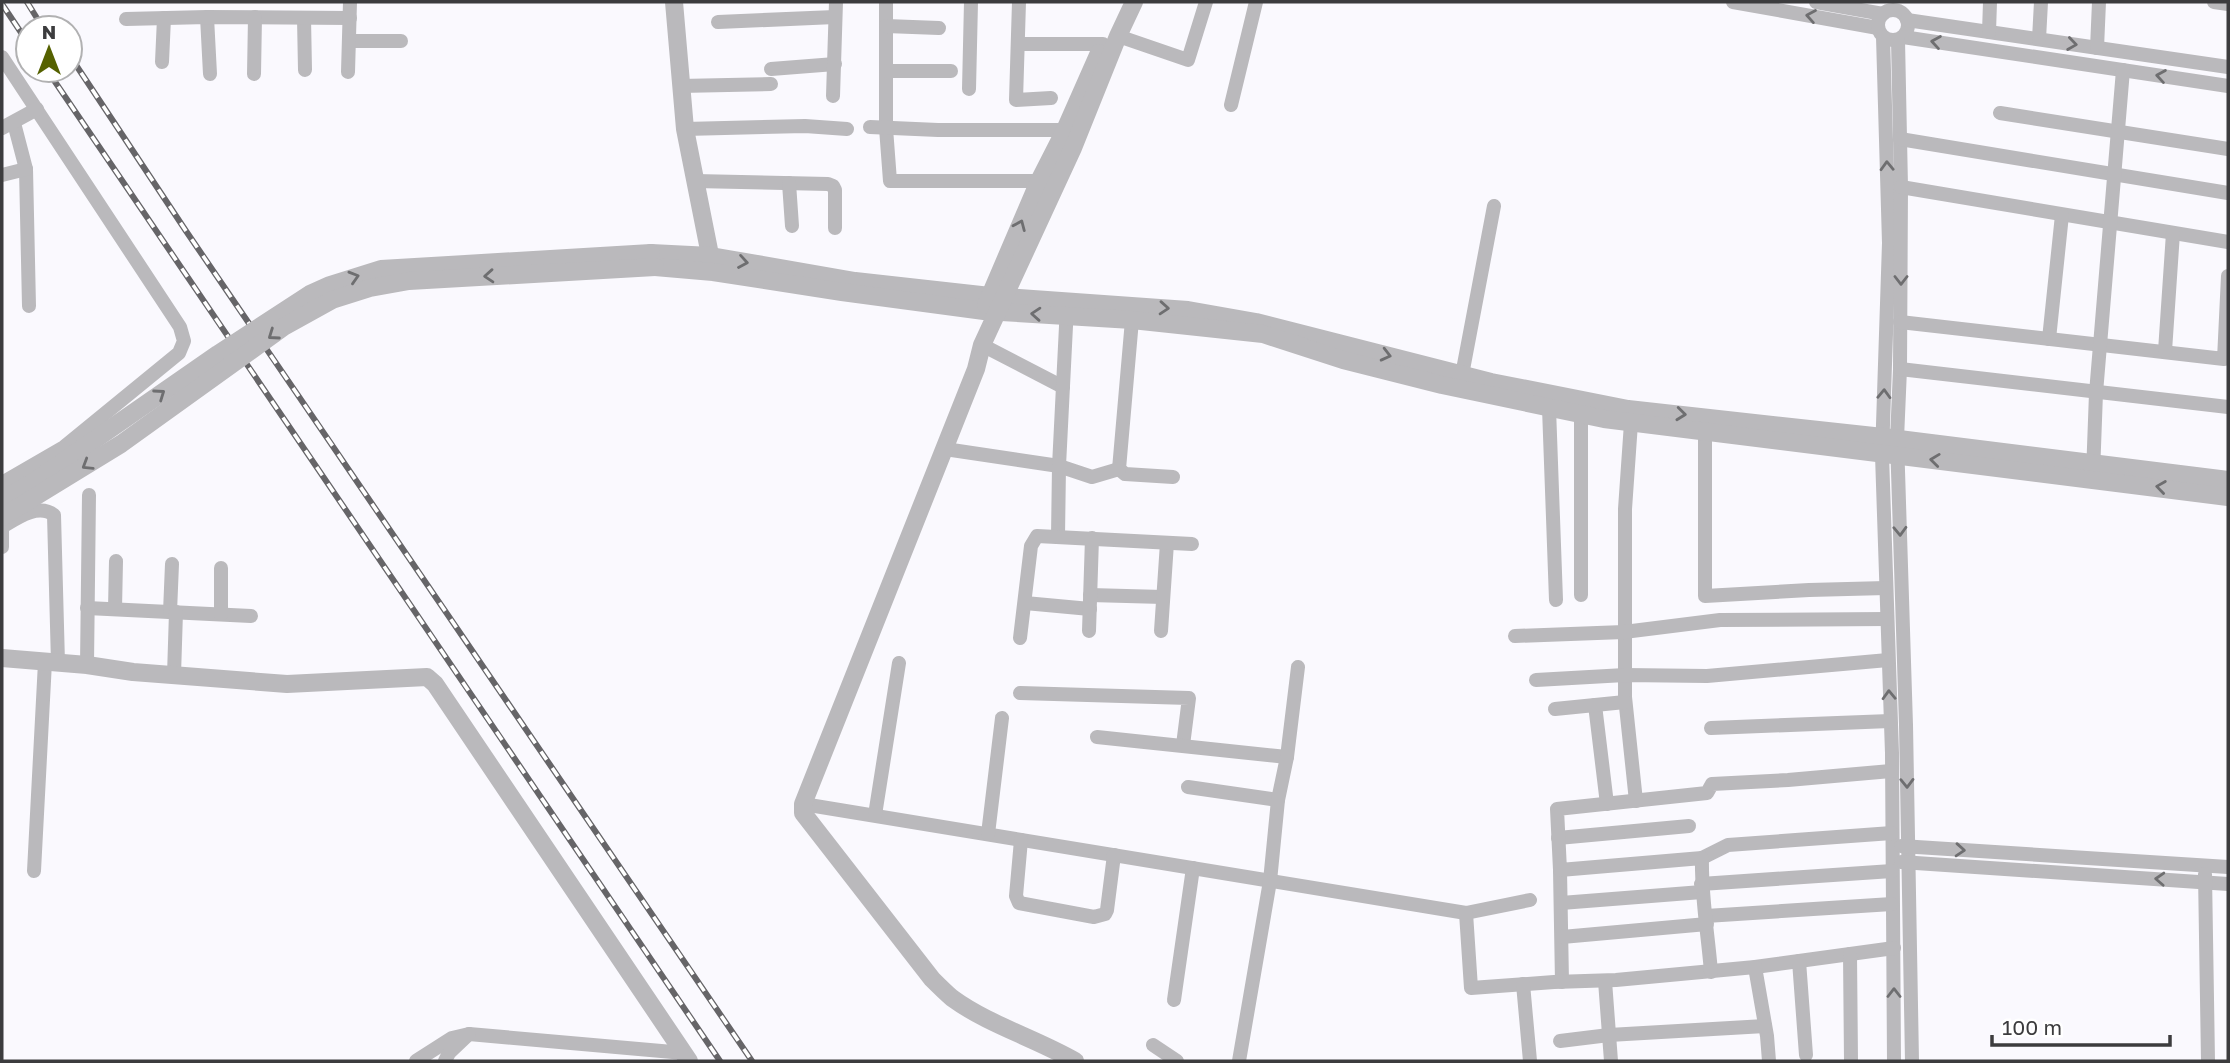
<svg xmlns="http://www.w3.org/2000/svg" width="2230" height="1063" viewBox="0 0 2230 1063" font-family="'Golos Text',sans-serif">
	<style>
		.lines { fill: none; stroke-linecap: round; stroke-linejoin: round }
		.minor { stroke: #bab9bc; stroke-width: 14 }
		.tertiary { stroke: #bab9bc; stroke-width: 18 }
		.rail-casing { stroke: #666568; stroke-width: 6 }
		.rail { stroke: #fff; stroke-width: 3.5; stroke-dasharray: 10; stroke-linecap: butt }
		.tertiary-bridge { stroke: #bab9bc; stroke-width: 18 }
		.oneway { stroke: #6e6e70 }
	</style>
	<rect width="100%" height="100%" fill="#faf9fe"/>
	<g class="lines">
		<!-- minor -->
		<g class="minor">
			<path d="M886,2V128L890,181H1039"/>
			<path d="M1019,2L1016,100L1051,98"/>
			<path d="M1733,2L1878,28"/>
			<path d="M1816,2L1883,14"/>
			<path d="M2214,2L2228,4"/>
			<circle cx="1893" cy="25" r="15"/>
			<path d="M207,17L210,74"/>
			<path d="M304,18L305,70"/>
			<path d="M126,19L207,17L350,18"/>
			<path d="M1907,20L2228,67"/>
			<path d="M718,22L835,17"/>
			<path d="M886,26L939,28"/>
			<path d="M1989,32L1990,2"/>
			<path d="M1118,36L1188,60L1206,2"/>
			<path d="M1883,37L1889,243L1882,455L1892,753L1894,1061"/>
			<path d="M1903,37L2228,86"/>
			<path d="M2039,39L2041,2"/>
			<path d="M1898,40L1901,187L1900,369L1897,439L1906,725L1912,1061"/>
			<path d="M349,41H401"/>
			<path d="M1018,44H1103"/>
			<path d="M2097,48L2099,2"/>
			<path d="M2,57L180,327L184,341L179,353L64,447L2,483"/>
			<path d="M162,62L164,18"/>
			<path d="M771,69L835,64"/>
			<path d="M887,71H951"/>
			<path d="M348,72L350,2"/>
			<path d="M254,74L255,17"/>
			<path d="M680,86L771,84"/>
			<path d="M969,89L971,2"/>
			<path d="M833,96L836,2"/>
			<path d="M1231,105L1256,2"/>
			<path d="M2000,113L2228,149"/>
			<path d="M14,123L26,169L29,306"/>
			<path d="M870,127L938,130H1065L1074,132"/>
			<path d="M2,128L37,109"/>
			<path d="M685,129L805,126L847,129"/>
			<path d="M1900,139L2228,193"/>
			<path d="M2,175L26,169"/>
			<path d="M695,181L828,184L833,186L835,190V228"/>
			<path d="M789,183L792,226"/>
			<path d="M1901,187L2228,242"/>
			<path d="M1132,320L1119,469L1125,474L1173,477"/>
			<path d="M1900,322L2224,359L2228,276"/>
			<path d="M2049,339L2062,215"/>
			<path d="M982,345L1063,387"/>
			<path d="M2165,351L2173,233"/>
			<path d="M1900,369L2228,407"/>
			<path d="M1462,375L1494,206"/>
			<path d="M1549,408L1556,600"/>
			<path d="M1631,423L1625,509V697L1636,801"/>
			<path d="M1705,432V596L1809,590L1886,588"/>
			<path d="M945,449L1059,466L1092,477L1119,469"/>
			<path d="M2093,474L2096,393L2123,70"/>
			<path d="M2,527C17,518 38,503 54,515L58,663"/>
			<path d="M1058,536L1059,466L1067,306"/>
			<path d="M2,547V527"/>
			<path d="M1090,595L1163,597"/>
			<path d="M1581,595V414L1582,404"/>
			<path d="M1025,603L1090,609"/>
			<path d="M87,608L251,616"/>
			<path d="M115,609L116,561"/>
			<path d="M170,612L172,564"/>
			<path d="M221,614V568"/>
			<path d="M1089,631L1092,538"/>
			<path d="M1161,631L1167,543"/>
			<path d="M1515,636L1624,632L1720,620L1887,619"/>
			<path d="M1020,638L1031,546L1037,536L1192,544"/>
			<path d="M87,665L89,495"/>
			<path d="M174,675L176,612"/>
			<path d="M1536,680L1625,675L1707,676L1888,660"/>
			<path d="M1020,693L1189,698L1183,745"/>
			<path d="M1595,705L1607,804"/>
			<path d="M1555,709L1625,702"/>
			<path d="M1711,728L1890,721"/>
			<path d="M1097,737L1287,757"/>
			<path d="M1188,787L1278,800"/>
			<path d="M803,804L1466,913L1530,900"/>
			<path d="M875,815L899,663"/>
			<path d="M988,834L1002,718"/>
			<path d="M1558,838L1689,826"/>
			<path d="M1021,840L1016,896L1019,903L1094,917L1105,914L1107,910L1114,855"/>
			<path d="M1901,846L2228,867"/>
			<path d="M1702,858L1728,845L1892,833"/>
			<path d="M1901,862L2228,884"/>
			<path d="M1560,870L1562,982"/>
			<path d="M34,871L45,662"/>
			<path d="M2205,874L2208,1061"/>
			<path d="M1701,884L1892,871"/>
			<path d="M1561,903L1702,892"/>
			<path d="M1466,913L1471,988L1554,982L1616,980L1755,967L1894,948"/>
			<path d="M1706,916L1892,904"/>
			<path d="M1562,937L1707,924"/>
			<path d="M1850,954L1851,1060"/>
			<path d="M1799,961L1806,1055"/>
			<path d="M1755,967L1767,1036L1769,1061"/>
			<path d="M1711,972C1708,934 1701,896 1702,858L1560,870L1557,809L1707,793L1712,784L1788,780L1891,771"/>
			<path d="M1605,981L1611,1061"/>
			<path d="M1523,984L1530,1061"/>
			<path d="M1174,1000L1193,868"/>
			<path d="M1560,1041L1609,1035L1765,1026"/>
			<path d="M1153,1045L1177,1061"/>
			<path d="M416,1061L452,1038L469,1034L684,1053"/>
			<path d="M445,1061L449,1053L469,1034"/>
			<path d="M1239,1061L1270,881L1278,800L1287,757L1298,667"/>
		</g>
		<!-- tertiary -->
		<g class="tertiary">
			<path d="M674,2L685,129L712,265"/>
			<path d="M651,253L711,256L855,281L990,296L1188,310L1256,322L1491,382L1628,409L1883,437L2228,480"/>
			<path d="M655,267L713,272L842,292L984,311L1132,320L1263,334L1343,360L1442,385L1604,419L2228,497"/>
			<path d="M986,305L1039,181L1065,130L1099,53"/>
			<path d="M2,658L87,665L133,672L287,684L427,677L435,684L689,1061"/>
			<path d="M1075,1061C1035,1038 989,1025 952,998C945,992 938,985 932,979L803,813V804L976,369L982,345L1073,148L1118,36L1134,2"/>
		</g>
		<defs>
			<g id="rail">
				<path d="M27,2L43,28"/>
				<path d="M2,4L28,43"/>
				<path d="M70,56L186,231L752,1061"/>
				<path d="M47,70L720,1061"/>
			</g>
		</defs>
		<!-- rail casing -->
		<use href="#rail" class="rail-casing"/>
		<!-- rail -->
		<use href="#rail" class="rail"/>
		<!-- tertiary-bridge -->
		<g class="tertiary-bridge">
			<path d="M2,500L38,479L218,354L310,294L330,285L381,269L651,253"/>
			<path d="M2,517L121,444L285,326L332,300L370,288L409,281L655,267"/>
		</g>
	</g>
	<!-- one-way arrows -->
	<defs><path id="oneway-chevron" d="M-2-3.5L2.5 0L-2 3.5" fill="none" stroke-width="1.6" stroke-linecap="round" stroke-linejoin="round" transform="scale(1.75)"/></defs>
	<g class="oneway">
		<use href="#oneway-chevron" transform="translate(1811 16) rotate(-170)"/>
		<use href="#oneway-chevron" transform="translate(1936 42) rotate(-171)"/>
		<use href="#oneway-chevron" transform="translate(2072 44) rotate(8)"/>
		<use href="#oneway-chevron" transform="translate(2161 76) rotate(-171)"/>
		<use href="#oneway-chevron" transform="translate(1887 166) rotate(-92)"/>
		<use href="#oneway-chevron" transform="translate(1020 225) rotate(-67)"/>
		<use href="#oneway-chevron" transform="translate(743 262) rotate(10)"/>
		<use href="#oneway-chevron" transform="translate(489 276) rotate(176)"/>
		<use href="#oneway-chevron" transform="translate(354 277) rotate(-17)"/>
		<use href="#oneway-chevron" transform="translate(1901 280) rotate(90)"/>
		<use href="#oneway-chevron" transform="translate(1164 308) rotate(4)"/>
		<use href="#oneway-chevron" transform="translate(1036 314) rotate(-176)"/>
		<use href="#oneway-chevron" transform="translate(273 335) rotate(145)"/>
		<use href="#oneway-chevron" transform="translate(1386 355) rotate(14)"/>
		<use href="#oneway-chevron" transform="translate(160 394) rotate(-35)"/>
		<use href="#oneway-chevron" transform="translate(1884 394) rotate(-88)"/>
		<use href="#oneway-chevron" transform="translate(1681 414) rotate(6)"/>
		<use href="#oneway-chevron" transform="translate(1935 460) rotate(-173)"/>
		<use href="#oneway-chevron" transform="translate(87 465) rotate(148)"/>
		<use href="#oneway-chevron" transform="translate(2161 487) rotate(-172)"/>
		<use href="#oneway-chevron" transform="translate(1900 531) rotate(88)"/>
		<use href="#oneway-chevron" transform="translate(1889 695) rotate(-92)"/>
		<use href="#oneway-chevron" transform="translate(1907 783) rotate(89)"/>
		<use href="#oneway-chevron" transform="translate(1960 850) rotate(4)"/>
		<use href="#oneway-chevron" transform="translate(2160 879) rotate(-177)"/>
		<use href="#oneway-chevron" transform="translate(1894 993) rotate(-90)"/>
	</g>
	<!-- border -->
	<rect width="2230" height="1063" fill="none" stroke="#3c3c3e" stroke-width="7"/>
	<!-- north arrow -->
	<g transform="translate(49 49)"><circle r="33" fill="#ffffff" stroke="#b1b1b2" stroke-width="2"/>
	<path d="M0-5L12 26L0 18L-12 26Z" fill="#556100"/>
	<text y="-10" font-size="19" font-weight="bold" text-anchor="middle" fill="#3c3c3e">N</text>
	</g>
	<!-- scale -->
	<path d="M1992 1035v10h178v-10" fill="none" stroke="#3c3c3e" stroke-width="3.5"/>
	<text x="2002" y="1035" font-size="21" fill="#3c3c3e" stroke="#ffffff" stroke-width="5" paint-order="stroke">100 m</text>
</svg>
